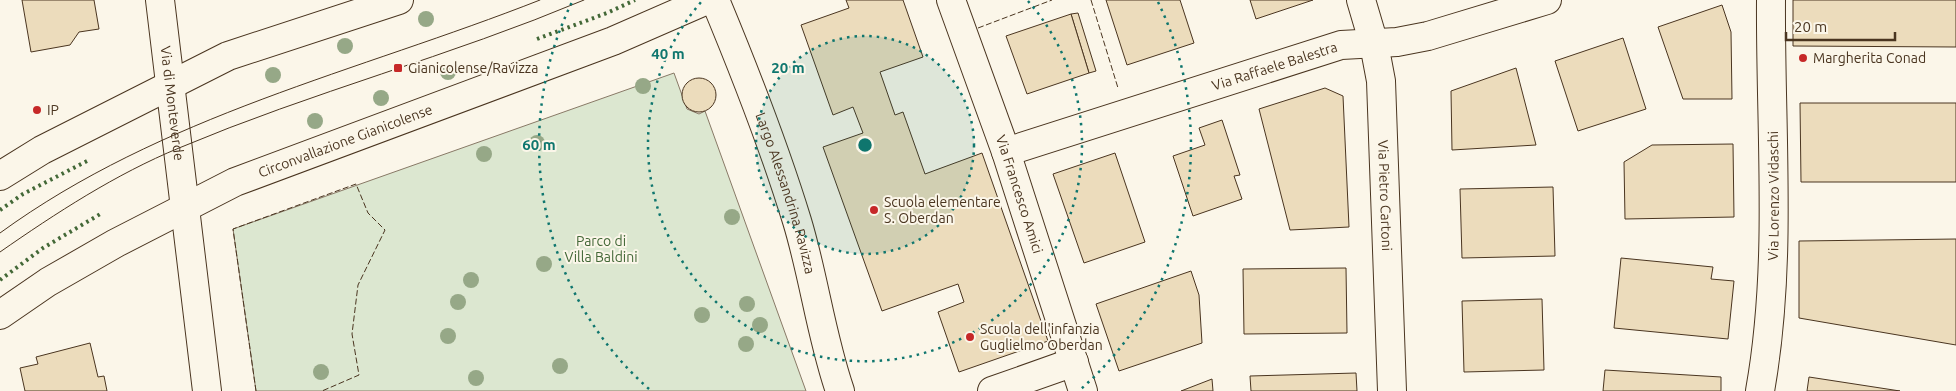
<svg xmlns="http://www.w3.org/2000/svg" width="1956" height="391" viewBox="0 0 1956 391" font-family="Ubuntu,sans-serif">
	<style>
		.green { fill: #dce7d0; stroke: #887966 }
		.building { fill: #ecdcbc; stroke: #4a3520 }
		.lines { fill: none; stroke-linecap: round; stroke-linejoin: round }
		.street-casing { stroke: #4a3520; stroke-width: 30 }
		.primary-casing { stroke: #4a3520; stroke-width: 30 }
		.street { stroke: #fbf6e9; stroke-width: 28 }
		.primary { stroke: #fbf6e9; stroke-width: 28 }
		.tram { stroke: #4a3520; stroke-width: 1 }
		.hedge { stroke: #436837; stroke-width: 4; stroke-dasharray: 2.5 4; stroke-linecap: butt }
		.fence { stroke: #4a3520; stroke-width: 1; stroke-dasharray: 6 2.5; stroke-linecap: butt }
		.tree { fill: #96a887 }
		.ring { fill: none; stroke: #0f766e; stroke-width: 2.5; stroke-dasharray: 2.5 5 }
		.poi-dot { fill: #c62828; stroke: #fbf6e9; stroke-width: 2 }
		.labels { text-anchor: middle; dominant-baseline: central; stroke-width: 4; stroke-linejoin: round; paint-order: stroke }
		.poi-label { font-size: 14px; fill: #4a3520; stroke: #fbf6e9; text-anchor: start }
		.street-label { font-size: 14px; fill: #4a3520; stroke: #fbf6e9 }
		.park-label { font-size: 14px; fill: #436837; stroke: #fbf6e9 }
		.centre { fill: #0f766e; stroke: #fbf6e9; stroke-width: 2.5 }
		.ring-label { font-size: 15px; text-anchor: middle; font-weight: bold; fill: #0f766e; stroke: #fbf6e9; stroke-width: 4; stroke-linejoin: round; paint-order: stroke }
	</style>
	<rect width="100%" height="100%" fill="#fbf6e9"/>
	<!-- green -->
	<path class="green" d="M674,73L687,109L699,114L705,111L806,391H256L233,229Z"/>
	<!-- building -->
	<g class="building">
		<path d="M22,0H94L99,29L79,32L70,45L31,52Z"/>
		<path d="M846,0H903L923,57L880,72L895,115L903,112L925,174L982,153L1048,341L959,372L938,312L964,302L958,284L882,311L823,147L863,133L853,107L833,115L801,25L849,8Z"/>
		<path d="M1106,0H1180L1194,43L1127,65Z"/>
		<path d="M1250,0H1313L1256,19Z"/>
		<path d="M1793,0H1956V47L1793,46Z"/>
		<path d="M1722,5L1731,32L1732,99H1683L1658,27Z"/>
		<path d="M1078,13L1096,71L1089,73L1071,14Z"/>
		<path d="M1071,14L1089,73L1027,94L1006,36Z"/>
		<path d="M1623,38L1646,109L1578,131L1555,61Z"/>
		<path d="M1516,68L1536,145L1452,150L1451,91Z"/>
		<circle cx="699" cy="95" r="17"/>
		<path d="M1325,88L1343,96L1349,227L1290,230L1259,109Z"/>
		<path d="M1800,103H1956V182H1801Z"/>
		<path d="M1222,120L1240,175L1234,176L1242,199L1193,216L1173,156L1205,145L1199,128Z"/>
		<path d="M1733,144L1734,217L1625,219L1624,162L1652,145Z"/>
		<path d="M1115,153L1145,242L1084,263L1053,174Z"/>
		<path d="M1553,187L1555,256L1462,258L1460,189Z"/>
		<path d="M1956,239V345L1799,318V241Z"/>
		<path d="M1621,258L1713,267L1711,279L1734,281L1728,339L1614,328Z"/>
		<path d="M1346,268L1347,333L1244,334L1243,269Z"/>
		<path d="M1191,271L1199,295L1202,343L1119,371L1096,304Z"/>
		<path d="M1542,299L1544,370L1464,372L1462,301Z"/>
		<path d="M90,343L98,377L104,376L107,391H25L20,368L38,364L36,357Z"/>
		<path d="M1605,370L1721,377V391H1603Z"/>
		<path d="M1356,373L1357,391H1251L1250,376Z"/>
		<path d="M1809,377L1900,391H1807Z"/>
		<path d="M1212,379L1213,391H1181Z"/>
	</g>
	<g class="lines">
		<defs>
			<g id="street">
				<path id="s1" d="M160,0L207,391"/>
				<path id="s2" d="M715,0C745,72 774,146 797,221C814,277 821,336 840,391"/>
				<path id="s3" d="M951,0L1006,152L1083,391"/>
				<path id="s4" d="M1361,0L1374,44L1381,81L1392,391"/>
				<path id="s5" d="M1006,152L1341,45L1397,42L1428,36L1547,0"/>
				<path d="M992,391L1074,362"/>
				<path id="s6" d="M1760,391C1783,262 1770,130 1771,0"/>
			</g>
			<g id="primary">
				<path d="M0,176L42,150L228,56L399,0"/>
				<path id="s7" d="M0,315L48,282L116,243L235,182L613,41L707,0"/>
			</g>
		</defs>
		<!-- street casing -->
		<use href="#street" class="street-casing"/>
		<!-- primary casing -->
		<use href="#primary" class="primary-casing"/>
		<!-- street -->
		<use href="#street" class="street"/>
		<!-- primary -->
		<use href="#primary" class="primary"/>
		<!-- tram -->
		<g class="tram">
			<path d="M0,233C162,115 357,72 540,0"/>
			<path d="M0,252C56,213 116,174 179,148C312,92 451,56 584,0"/>
		</g>
		<!-- hedge -->
		<g class="hedge">
			<path d="M537,39L607,13L635,0"/>
			<path d="M0,210L23,194L87,161"/>
			<path d="M0,280L43,248L102,213"/>
		</g>
		<!-- fence -->
		<g class="fence">
			<path d="M1091,0L1118,88"/>
			<path d="M978,28L1052,0"/>
			<path d="M256,391L233,229L356,184L368,213L385,230L358,285L352,334L359,375L322,391"/>
		</g>
	</g>
	<!-- trees -->
	<g class="tree">
		<circle cx="426" cy="19" r="8"/>
		<circle cx="345" cy="46" r="8"/>
		<circle cx="448" cy="72" r="8"/>
		<circle cx="273" cy="75" r="8"/>
		<circle cx="643" cy="86" r="8"/>
		<circle cx="381" cy="98" r="8"/>
		<circle cx="315" cy="121" r="8"/>
		<circle cx="537" cy="143" r="8"/>
		<circle cx="484" cy="154" r="8"/>
		<circle cx="732" cy="217" r="8"/>
		<circle cx="544" cy="264" r="8"/>
		<circle cx="471" cy="280" r="8"/>
		<circle cx="458" cy="302" r="8"/>
		<circle cx="747" cy="304" r="8"/>
		<circle cx="702" cy="315" r="8"/>
		<circle cx="760" cy="325" r="8"/>
		<circle cx="448" cy="336" r="8"/>
		<circle cx="746" cy="344" r="8"/>
		<circle cx="560" cy="366" r="8"/>
		<circle cx="321" cy="372" r="8"/>
		<circle cx="476" cy="378" r="8"/>
	</g>
	<!-- distance rings -->
	<circle cx="865" cy="145" r="109" fill="#0f766e" fill-opacity=".12"/>
	<g class="ring">
		<circle cx="865" cy="145" r="109"/>
		<path d="M1028 1A217 217 0 1 1 702 1"/>
		<path d="M649 389A326 326 0 0 1 572 2M1158 2A326 326 0 0 1 1081 389"/>
	</g>
	<!-- markers -->
	<g class="poi-dot">
		<circle cx="1803" cy="58" r="5"/>
		<rect x="393" y="63" width="10" height="10" rx="2.5"/>
		<circle cx="37" cy="110" r="5"/>
		<circle cx="874" cy="210" r="5"/>
		<circle cx="970" cy="337" r="5"/>
	</g>
	<g class="labels">
		<!-- poi labels -->
		<g class="poi-label">
			<text x="1813" y="58">Margherita Conad</text>
			<text x="408" y="68">Gianicolense/Ravizza</text>
			<text x="47" y="110">IP</text>
			<text x="884" y="202">Scuola elementare<tspan x="884" dy="16">S. Oberdan</tspan></text>
			<text x="980" y="329">Scuola dell'infanzia<tspan x="980" dy="16">Guglielmo Oberdan</tspan></text>
		</g>
		<!-- street labels -->
		<g class="street-label">
			<text stroke="none"><textPath href="#s5" startOffset="282">Via Raffaele Balestra</textPath></text>
			<text stroke="none"><textPath href="#s1" startOffset="104">Via di Monteverde</textPath></text>
			<text stroke="none"><textPath href="#s7" startOffset="388">Circonvallazione Gianicolense</textPath></text>
			<text stroke="none"><textPath href="#s2" startOffset="206">Largo Alessandrina Ravizza</textPath></text>
			<text stroke="none"><textPath href="#s4" startOffset="198">Via Pietro Cartoni</textPath></text>
			<text stroke="none"><textPath href="#s3" startOffset="206">Via Francesco Amici</textPath></text>
			<text stroke="none"><textPath href="#s6" startOffset="196">Via Lorenzo Vidaschi</textPath></text>
		</g>
		<!-- park labels -->
		<g class="park-label">
			<text x="601" y="241">Parco di<tspan x="601" dy="16">Villa Baldini</tspan></text>
		</g>
	</g>
	<circle cx="865" cy="145" r="8" class="centre"/>
	<g class="ring-label">
		<text x="668" y="59">40 m</text>
		<text x="788" y="73">20 m</text>
		<text x="539" y="150">60 m</text>
	</g>
	<!-- scale -->
	<path d="M1786 32v8h109v-8" fill="none" stroke="#4a3520" stroke-width="2.5"/>
	<text x="1794" y="32" font-size="15" fill="#4a3520" stroke="#fbf6e9" stroke-width="4" paint-order="stroke">20 m</text>
</svg>
